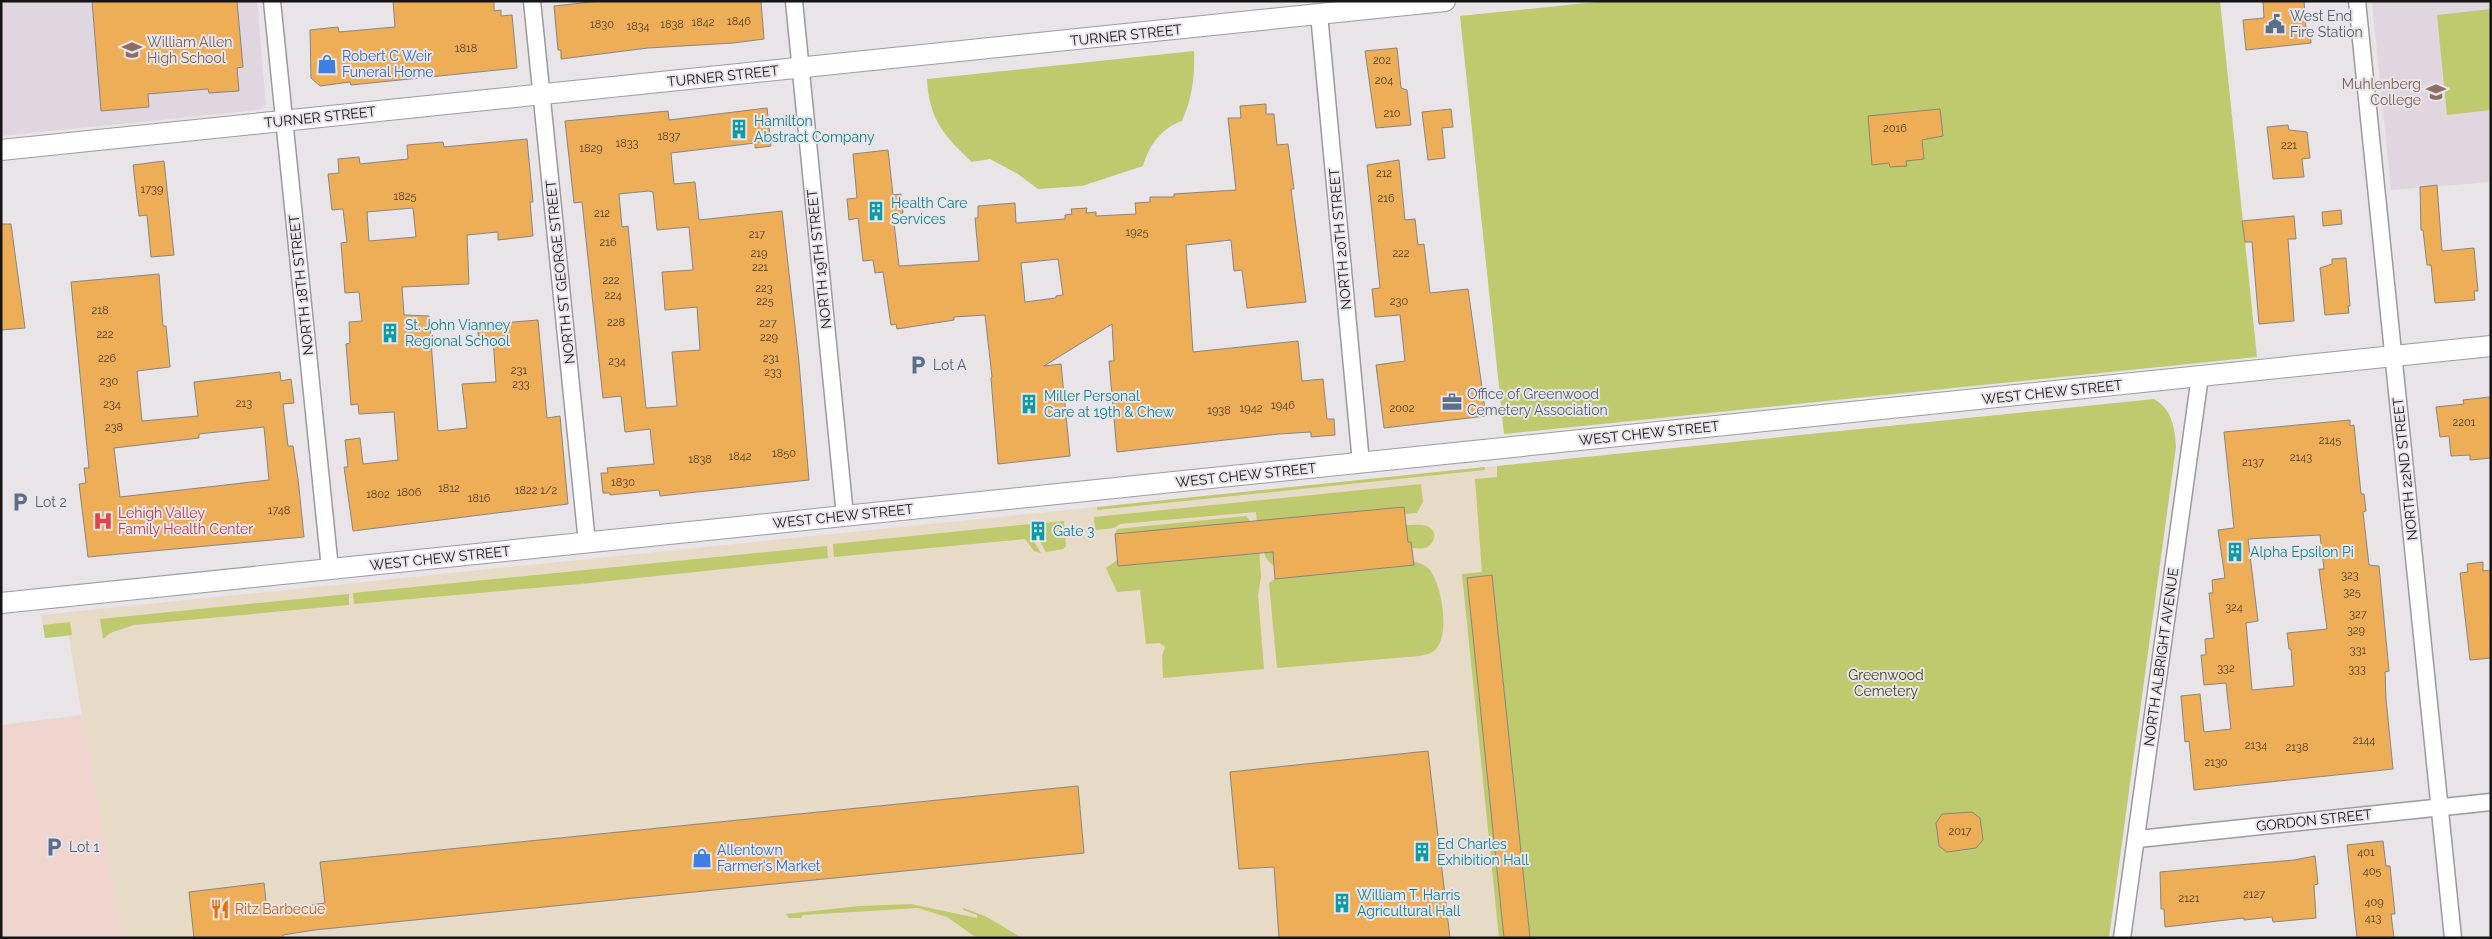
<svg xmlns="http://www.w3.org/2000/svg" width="2492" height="939" viewBox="0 0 2492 939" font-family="Raleway,sans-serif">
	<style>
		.commercial { fill: #e7dac6 }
		.built { fill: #e0d6e0 }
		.medical { fill: #efd5ce }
		.green { fill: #bfc96e }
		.building { fill: #eeae58; stroke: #888581; fill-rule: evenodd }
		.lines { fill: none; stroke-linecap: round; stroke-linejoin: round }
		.minor-casing { stroke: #9d999d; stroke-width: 19 }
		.tertiary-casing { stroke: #9d999d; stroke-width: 22 }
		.minor { stroke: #fff; stroke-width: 16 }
		.tertiary { stroke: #fff; stroke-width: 20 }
		.labels { text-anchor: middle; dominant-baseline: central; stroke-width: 4; stroke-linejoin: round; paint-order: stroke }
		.number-label { font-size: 11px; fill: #4c3b26 }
		.service-label { font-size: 14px; fill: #4e5e75; stroke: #e8e4e8; text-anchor: start }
		.street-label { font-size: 14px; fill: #161516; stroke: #e8e4e8 }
		.education-label { font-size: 14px; fill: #785e54; stroke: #e8e4e8; text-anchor: start }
		.shop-label { font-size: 14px; fill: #366cbe; stroke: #e8e4e8; text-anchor: start }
		.culture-label { font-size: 14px; fill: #0d838f; stroke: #e8e4e8; text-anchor: start }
		.health-label { font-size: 14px; fill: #be3a42; stroke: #e8e4e8; text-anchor: start }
		.park-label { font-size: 14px; fill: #3f4319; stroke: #e8e4e8 }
		.food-label { font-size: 14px; fill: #c56008; stroke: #e8e4e8; text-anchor: start }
	</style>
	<rect width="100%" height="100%" fill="#e8e4e8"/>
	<!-- commercial -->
	<path class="commercial" d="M1497,466L1543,938H123L82,715L69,636L45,638L41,615Z"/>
	<!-- built -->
	<g class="built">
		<path d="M1,1H257L266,104L258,110L1,136Z"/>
		<path d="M2372,1H2491V182L2391,190Z"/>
	</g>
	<!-- medical -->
	<path class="medical" d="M82,715L123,938H1V725Z"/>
	<!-- green -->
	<g class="green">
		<path d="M1606,1H2220L2257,357L1504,434L1460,16Z"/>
		<path d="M2491,9V110L2447,115L2437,15Z"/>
		<path d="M1194,51C1195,77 1192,98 1182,121C1161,128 1148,147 1143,166L1082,186L1038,189L1018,174L990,159L972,162C944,136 929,119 927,79Z"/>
		<path d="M2154,399C2172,409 2175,428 2176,447L2109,938H1499L1462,574L1482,572L1475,479L1497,477V466Z"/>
		<path d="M1485,467V470L1097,510V507Z"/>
		<path d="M1421,484L1423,502L1417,513L1405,514L1404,507L1258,534L1256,512L1120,524L1114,528L1095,530L1094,517Z"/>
		<path d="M1246,516L1250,521V525L1245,522L1115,534L1117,529Z"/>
		<path d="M1064,521L1066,546L1063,549L1046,552L1039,540L1046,536L1044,523Z"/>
		<path d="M1030,524L1032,538L1041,553L1034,551L1025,539L834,557L833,544Z"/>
		<path d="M1406,525C1412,525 1421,524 1427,526C1439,531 1435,544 1425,548C1421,549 1416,548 1412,548L1411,542L1273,556L1274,566C1265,559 1264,555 1263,544Z"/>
		<path d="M827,546L828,558L580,584L354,604L353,593Z"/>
		<path d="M1259,549L1261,576L1258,595L1264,669L1163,678L1162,656L1165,647L1160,643L1146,644L1140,590L1117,592L1106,568L1117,560L1118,566L1248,554Z"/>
		<path d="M1413,561C1419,563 1426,565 1430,570C1442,586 1451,637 1434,651C1430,654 1424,655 1419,656L1277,668L1269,583L1275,579L1413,565Z"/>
		<path d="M349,594V605L134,625L110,633L103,639L100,619Z"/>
		<path d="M70,622L72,635L45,638L43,625Z"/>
		<path d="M911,904L977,918V915L963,910V908L985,916L1022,938H977L947,917L918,908L803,915L801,918H789L786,914L860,906Z"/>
	</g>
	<!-- building -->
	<g class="building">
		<path d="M92,1H237L243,67L237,68L239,91L209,93L208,89L148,94L149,107L101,111Z"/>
		<path d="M393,1H494V11L501,10V16L512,15L517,68L351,85L350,82L320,86L311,78L310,30L338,27L339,32L395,27Z"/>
		<path d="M601,1H761L764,39L733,43L648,48L561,59V50H558L554,6Z"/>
		<path d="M2263,1H2304L2306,29L2310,28L2311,43L2246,50L2243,20L2264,18Z"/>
		<path d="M1397,48L1401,88L1407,90L1411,125L1376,128L1365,51Z"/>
		<path d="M1266,104V114H1274L1277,145L1288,144L1294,189H1291L1306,302L1247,308L1242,270L1234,271L1231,240L1186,245L1193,352L1298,341L1302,381L1323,379L1327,419H1334L1335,435L1311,437V432L1279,434L1117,452L1109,361H1114L1112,324L1044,366L1061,364L1070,456L998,464L991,378L992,377L985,315L954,317V320L897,329L896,324L891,325L883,272L875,273L873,260L863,261L858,218L849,220L847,199L857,198L853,154L888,150L893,195L901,194L903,213L893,214L899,266L979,261L975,218H978V206L1015,203L1016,223L1065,219V215L1072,214L1071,209L1087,208L1086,213L1096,212V216L1136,214L1135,203L1150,202V197H1174V194L1236,190L1228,118H1241L1240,106ZM1058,259L1063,295L1056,296V298L1025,302L1021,263Z"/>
		<path d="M767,108L771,146L755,148V143L671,153L674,184L695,182L699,220L782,211L799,362L809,480L660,496L659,490L610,495V493H603L601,473H608L607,468L654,464L650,429L625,432L621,396L603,398L582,202L574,203L565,121L668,111L669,120ZM649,191L653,192L657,230L689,227L693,270L662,272L665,310L697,307L700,350L672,352L677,406L646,408L628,226L622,227L619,194Z"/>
		<path d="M1451,109L1453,127L1442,128L1445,158L1428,160L1422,112Z"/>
		<path d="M1940,109L1943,136L1922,140L1924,159L1906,161L1907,166L1890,167L1889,163L1872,165L1868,116Z"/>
		<path d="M2288,125L2289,130L2307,132L2310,158L2302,159L2304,177L2273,179L2267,127Z"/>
		<path d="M527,139L533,202H530L533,236L498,240V232L467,235L469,284L402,287L404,315L429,316L438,431L467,428L462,384L496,382L493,338L479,340L477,325L538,320L547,418L560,416L568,504L353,531L344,467H348L345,440L360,438L363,464L398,460L394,412L359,414L358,404L351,405L346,344L350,343L349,322L362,321L359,292L345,293L341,243L347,242L343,209L332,210L328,174L339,173L338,159L359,157L360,164L408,159L407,145L443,142L444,147ZM413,208L416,237L369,241L367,212Z"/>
		<path d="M1399,160L1405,220L1415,219L1418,245L1424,244L1430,293L1468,289L1486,416L1384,428L1376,365L1405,361L1400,315L1375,317L1372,289L1380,288L1367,165Z"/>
		<path d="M164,161L174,255L151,257L147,215L139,216L133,165Z"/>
		<path d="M2437,185L2442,251L2474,248L2478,291H2474L2475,300L2435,303L2431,265H2427L2423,230H2421L2420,187Z"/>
		<path d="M2341,210L2342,224L2323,226L2322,212Z"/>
		<path d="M2294,216L2296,239H2288L2294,321L2259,324L2252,242H2245L2242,221Z"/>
		<path d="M1,224H11L25,328L1,330Z"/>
		<path d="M2346,258L2350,306H2348L2349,313L2325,315L2320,268L2332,264V259Z"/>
		<path d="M159,274L163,326H166L170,367L137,371L142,421L198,416L194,382L280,372L281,381L291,379L294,403L283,404L288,446H293L298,479L304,537L88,557L79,484L86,483L84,468H89L71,282ZM264,427L269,480L120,497L114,448L199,438V434Z"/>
		<path d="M2489,397L2491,401V458L2470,460V455L2451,456L2449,436L2440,437L2436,407L2464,404L2463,400Z"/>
		<path d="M2350,420V426L2354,425L2361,494H2364L2366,511L2363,512L2369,565L2379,566L2389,671L2385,672L2386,699L2393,769L2194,790L2189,741L2185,742L2181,696L2200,694L2204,732L2231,729L2226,683L2204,685L2201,655H2206L2205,639L2214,638L2209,593H2213L2212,580L2225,578L2218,530L2234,528L2224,432ZM2320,535L2324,569H2319L2327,629L2287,633L2289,649H2291L2294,686L2252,690L2246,623L2258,621L2248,539Z"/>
		<path d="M1404,507L1408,542H1411L1414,565L1275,579L1273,552L1118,566L1115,534Z"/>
		<path d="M2483,562V571L2491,570V658L2470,660L2460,573L2468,572L2467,564Z"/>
		<path d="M1492,575L1530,938H1504L1467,578Z"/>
		<path d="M1428,751L1450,938H1279L1274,867L1239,869L1230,772Z"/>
		<path d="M1078,786L1084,853L314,930L283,935V938H194L189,892L264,883L267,911L325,903L320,862Z"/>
		<path d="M1972,812L1980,818L1983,840L1976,848L1947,852L1939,846L1936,823L1942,814Z"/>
		<path d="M2383,841L2386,866H2390L2395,914H2391L2394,938H2357L2347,845Z"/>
		<path d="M2315,856L2318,884L2314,885L2316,918L2273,922L2272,917L2244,920V918L2165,927L2164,909H2161L2160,872L2294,860Z"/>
	</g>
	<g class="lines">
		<defs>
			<g id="minor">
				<path d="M272,1L330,569"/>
				<path d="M532,1L587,543"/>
				<path d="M794,1L845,516"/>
				<path d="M2357,1L2453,938"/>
				<path d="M1319,14L1361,463"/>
				<path d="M2138,839L2491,802"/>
				<path d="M2122,938L2200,376"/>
			</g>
			<g id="tertiary">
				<path d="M1,150L1445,1"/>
				<path d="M1,603L2491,346"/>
			</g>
		</defs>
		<!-- minor casing -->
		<use href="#minor" class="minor-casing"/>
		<!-- tertiary casing -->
		<use href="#tertiary" class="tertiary-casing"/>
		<!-- minor -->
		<use href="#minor" class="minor"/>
		<!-- tertiary -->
		<use href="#tertiary" class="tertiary"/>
	</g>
	<!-- icons -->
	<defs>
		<symbol id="civic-bare" viewBox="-9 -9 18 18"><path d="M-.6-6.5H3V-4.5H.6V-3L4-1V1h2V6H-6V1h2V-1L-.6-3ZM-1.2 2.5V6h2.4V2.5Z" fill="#5c6f8a" stroke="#e8e4e8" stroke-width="2.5" paint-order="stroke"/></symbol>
		<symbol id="school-bare" viewBox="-9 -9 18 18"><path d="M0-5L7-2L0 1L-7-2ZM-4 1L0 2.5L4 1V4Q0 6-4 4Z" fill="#8d6e63" stroke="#e8e4e8" stroke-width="2.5" paint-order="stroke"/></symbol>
		<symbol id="shop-bare" viewBox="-9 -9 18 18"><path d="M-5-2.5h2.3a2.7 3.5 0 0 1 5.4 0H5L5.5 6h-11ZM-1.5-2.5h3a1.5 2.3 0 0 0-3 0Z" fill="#3f7fe0" stroke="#e8e4e8" stroke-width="2.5" paint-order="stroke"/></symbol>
		<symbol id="university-bare" viewBox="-9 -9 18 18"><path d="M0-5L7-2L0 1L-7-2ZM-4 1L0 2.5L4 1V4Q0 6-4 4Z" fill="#8d6e63" stroke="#e8e4e8" stroke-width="2.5" paint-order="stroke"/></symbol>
		<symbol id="building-bare" viewBox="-9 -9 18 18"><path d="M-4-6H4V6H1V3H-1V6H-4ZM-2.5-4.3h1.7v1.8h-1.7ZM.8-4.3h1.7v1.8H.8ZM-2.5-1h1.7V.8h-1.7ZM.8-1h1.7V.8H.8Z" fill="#0f9aa8" stroke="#e8e4e8" stroke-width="2.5" paint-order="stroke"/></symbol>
		<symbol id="parking-bare" viewBox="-9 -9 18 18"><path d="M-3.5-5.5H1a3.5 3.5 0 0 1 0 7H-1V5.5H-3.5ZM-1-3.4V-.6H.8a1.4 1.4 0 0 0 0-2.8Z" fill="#5c6f8a" stroke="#e8e4e8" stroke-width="2.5" paint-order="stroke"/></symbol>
		<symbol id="office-bare" viewBox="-9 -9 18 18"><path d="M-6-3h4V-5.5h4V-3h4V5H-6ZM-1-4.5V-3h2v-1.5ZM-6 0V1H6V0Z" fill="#5c6f8a" stroke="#e8e4e8" stroke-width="2.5" paint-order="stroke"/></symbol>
		<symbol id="hospital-bare" viewBox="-9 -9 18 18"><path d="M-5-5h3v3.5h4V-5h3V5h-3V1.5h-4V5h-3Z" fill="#e0444e" stroke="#e8e4e8" stroke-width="2.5" paint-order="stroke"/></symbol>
		<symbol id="restaurant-bare" viewBox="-9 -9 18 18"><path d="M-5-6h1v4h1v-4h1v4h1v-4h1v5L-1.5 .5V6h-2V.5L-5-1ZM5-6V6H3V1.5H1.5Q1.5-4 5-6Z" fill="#e8710a" stroke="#e8e4e8" stroke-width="2.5" paint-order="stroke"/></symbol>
	</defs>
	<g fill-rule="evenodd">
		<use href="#civic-bare" x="2261" y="10" width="28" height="28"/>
		<use href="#school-bare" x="118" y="36" width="28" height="28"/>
		<use href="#shop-bare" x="313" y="50" width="28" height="28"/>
		<use href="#university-bare" x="2422" y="78" width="28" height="28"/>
		<use href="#building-bare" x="725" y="115" width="28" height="28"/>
		<use href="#building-bare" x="862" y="197" width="28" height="28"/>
		<use href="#building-bare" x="376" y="319" width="28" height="28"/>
		<use href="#parking-bare" x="904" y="351" width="28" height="28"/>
		<use href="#office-bare" x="1438" y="388" width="28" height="28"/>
		<use href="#building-bare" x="1015" y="390" width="28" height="28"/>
		<use href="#parking-bare" x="6" y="488" width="28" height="28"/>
		<use href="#hospital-bare" x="89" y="507" width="28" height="28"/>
		<use href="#building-bare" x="1024" y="517" width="28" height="28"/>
		<use href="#building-bare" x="2221" y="538" width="28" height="28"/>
		<use href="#parking-bare" x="40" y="833" width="28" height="28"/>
		<use href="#building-bare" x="1408" y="838" width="28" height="28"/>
		<use href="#shop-bare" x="688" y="844" width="28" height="28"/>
		<use href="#building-bare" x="1328" y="889" width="28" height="28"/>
		<use href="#restaurant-bare" x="206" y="895" width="28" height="28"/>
	</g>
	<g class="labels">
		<!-- number labels -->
		<g class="number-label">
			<text x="739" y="21">1846</text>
			<text x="703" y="22">1842</text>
			<text x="602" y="24">1830</text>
			<text x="672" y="24">1838</text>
			<text x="638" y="26">1834</text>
			<text x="466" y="48">1818</text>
			<text x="1382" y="60">202</text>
			<text x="1384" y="80">204</text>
			<text x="1392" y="113">210</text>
			<text x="1895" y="128">2016</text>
			<text x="669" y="136">1837</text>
			<text x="627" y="143">1833</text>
			<text x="2289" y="145">221</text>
			<text x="591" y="148">1829</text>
			<text x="1384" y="173">212</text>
			<text x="152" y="189">1739</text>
			<text x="405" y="196">1825</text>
			<text x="1386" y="198">216</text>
			<text x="602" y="213">212</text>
			<text x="1137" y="232">1925</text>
			<text x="757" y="234">217</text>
			<text x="608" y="242">216</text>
			<text x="759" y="253">219</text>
			<text x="1401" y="253">222</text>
			<text x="760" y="267">221</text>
			<text x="611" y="280">222</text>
			<text x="764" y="288">223</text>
			<text x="613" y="295">224</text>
			<text x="765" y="301">225</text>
			<text x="1399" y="301">230</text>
			<text x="100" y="310">218</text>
			<text x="616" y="322">228</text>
			<text x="768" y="323">227</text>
			<text x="105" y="334">222</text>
			<text x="769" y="337">229</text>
			<text x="107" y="358">226</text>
			<text x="771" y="358">231</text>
			<text x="617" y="361">234</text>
			<text x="519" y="370">231</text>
			<text x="773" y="372">233</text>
			<text x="109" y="381">230</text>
			<text x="521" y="384">233</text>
			<text x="244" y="403">213</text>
			<text x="112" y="404">234</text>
			<text x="1283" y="405">1946</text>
			<text x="1251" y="408">1942</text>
			<text x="1402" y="408">2002</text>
			<text x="1219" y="410">1938</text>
			<text x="2464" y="422">2201</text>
			<text x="114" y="427">238</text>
			<text x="2330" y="440">2145</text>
			<text x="784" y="453">1850</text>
			<text x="740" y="456">1842</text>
			<text x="2301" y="457">2143</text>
			<text x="700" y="459">1838</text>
			<text x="2253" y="462">2137</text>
			<text x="623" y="482">1830</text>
			<text x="449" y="488">1812</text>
			<text x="536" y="490">1822 1/2</text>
			<text x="409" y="492">1806</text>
			<text x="378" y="494">1802</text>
			<text x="479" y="498">1816</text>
			<text x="279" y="510">1748</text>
			<text x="2350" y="575">323</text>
			<text x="2352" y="592">325</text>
			<text x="2234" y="607">324</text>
			<text x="2358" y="614">327</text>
			<text x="2356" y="630">329</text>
			<text x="2358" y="650">331</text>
			<text x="2226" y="668">332</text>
			<text x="2357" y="669">333</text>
			<text x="2364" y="740">2144</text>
			<text x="2256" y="745">2134</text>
			<text x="2297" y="747">2138</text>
			<text x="2216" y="762">2130</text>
			<text x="1960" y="831">2017</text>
			<text x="2366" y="852">401</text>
			<text x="2372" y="871">405</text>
			<text x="2254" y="894">2127</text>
			<text x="2189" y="898">2121</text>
			<text x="2374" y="902">409</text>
			<text x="2373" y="918">413</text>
		</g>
		<!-- service labels -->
		<g class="service-label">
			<text x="2290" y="16">West End<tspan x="2290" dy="16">Fire Station</tspan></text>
			<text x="933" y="365">Lot A</text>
			<text x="1467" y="394">Office of Greenwood<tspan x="1467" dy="16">Cemetery Association</tspan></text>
			<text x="35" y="502">Lot 2</text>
			<text x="69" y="847">Lot 1</text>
		</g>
		<!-- street labels -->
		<g class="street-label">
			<text transform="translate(1126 35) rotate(-6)">TURNER STREET</text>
			<text transform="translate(723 76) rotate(-6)">TURNER STREET</text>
			<text transform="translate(320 117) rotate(-6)">TURNER STREET</text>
			<text transform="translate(1340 239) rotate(-95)">NORTH 20TH STREET</text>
			<text transform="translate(819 259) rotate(-96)">NORTH 19TH STREET</text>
			<text transform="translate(560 272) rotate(-96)">NORTH ST GEORGE STREET</text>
			<text transform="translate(301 285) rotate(-96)">NORTH 18TH STREET</text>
			<text transform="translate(2052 392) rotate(-6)">WEST CHEW STREET</text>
			<text transform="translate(1649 433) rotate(-6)">WEST CHEW STREET</text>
			<text transform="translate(2405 469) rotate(-96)">NORTH 22ND STREET</text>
			<text transform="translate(1246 475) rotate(-6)">WEST CHEW STREET</text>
			<text transform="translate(843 516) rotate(-6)">WEST CHEW STREET</text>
			<text transform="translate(440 558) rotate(-6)">WEST CHEW STREET</text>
			<text transform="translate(2161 657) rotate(-82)">NORTH ALBRIGHT AVENUE</text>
			<text transform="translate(2314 820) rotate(-6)">GORDON STREET</text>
		</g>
		<!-- education labels -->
		<g class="education-label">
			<text x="147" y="42">William Allen<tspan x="147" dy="16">High School</tspan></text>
			<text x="2421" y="84" text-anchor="end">Muhlenberg<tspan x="2421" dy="16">College</tspan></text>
		</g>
		<!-- shop labels -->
		<g class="shop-label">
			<text x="342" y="56">Robert C Weir<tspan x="342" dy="16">Funeral Home</tspan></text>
			<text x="717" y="850">Allentown<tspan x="717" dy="16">Farmer's Market</tspan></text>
		</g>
		<!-- culture labels -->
		<g class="culture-label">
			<text x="754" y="121">Hamilton<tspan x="754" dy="16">Abstract Company</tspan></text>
			<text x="891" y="203">Health Care<tspan x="891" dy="16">Services</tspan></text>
			<text x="405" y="325">St. John Vianney<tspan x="405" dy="16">Regional School</tspan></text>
			<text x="1044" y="396">Miller Personal<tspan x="1044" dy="16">Care at 19th &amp; Chew</tspan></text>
			<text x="1053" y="531">Gate 3</text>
			<text x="2250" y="552">Alpha Epsilon Pi</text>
			<text x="1437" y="844">Ed Charles<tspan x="1437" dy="16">Exhibition Hall</tspan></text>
			<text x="1357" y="895">William T. Harris<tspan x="1357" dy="16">Agricultural Hall</tspan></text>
		</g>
		<!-- health labels -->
		<g class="health-label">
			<text x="118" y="513">Lehigh Valley<tspan x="118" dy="16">Family Health Center</tspan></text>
		</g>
		<!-- park labels -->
		<g class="park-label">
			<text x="1886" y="675">Greenwood<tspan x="1886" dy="16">Cemetery</tspan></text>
		</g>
		<!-- food labels -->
		<g class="food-label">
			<text x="235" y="909">Ritz Barbecue</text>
		</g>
	</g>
	<!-- border -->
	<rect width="2492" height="939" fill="none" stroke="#161516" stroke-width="5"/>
</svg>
